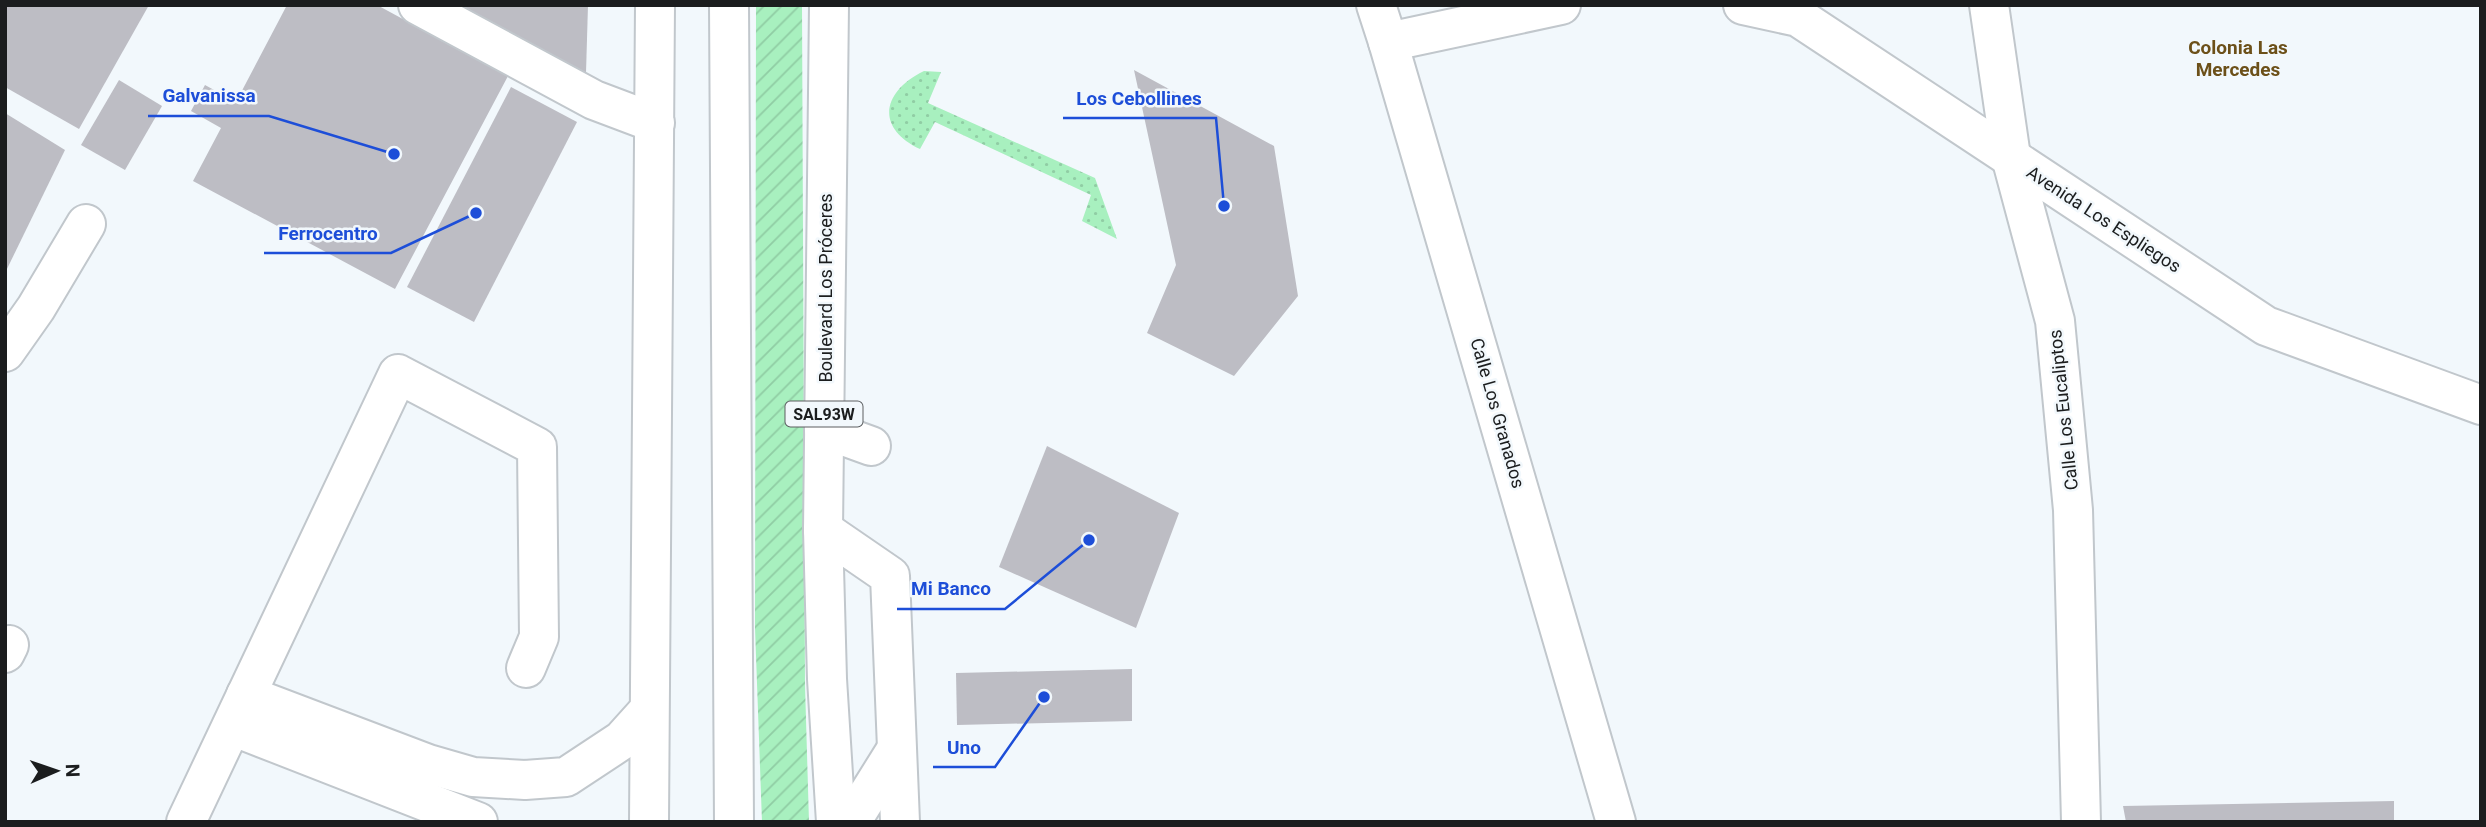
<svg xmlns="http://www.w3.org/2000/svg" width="2486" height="827" viewBox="0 0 2486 827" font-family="Roboto,sans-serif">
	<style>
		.grass { fill: url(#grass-dots) }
		.garden { fill: url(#garden-furrows) }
		.building { fill: #bdbdc4 }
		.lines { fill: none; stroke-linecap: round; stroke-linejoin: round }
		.minor-casing { stroke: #c1c7cc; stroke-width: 42 }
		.highway-casing { stroke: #c1c7cc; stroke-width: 42 }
		.minor { stroke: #fff; stroke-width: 38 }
		.highway { stroke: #fff; stroke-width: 38 }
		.labels { text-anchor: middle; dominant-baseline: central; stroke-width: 5; stroke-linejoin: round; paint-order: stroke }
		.shield { fill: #f2f8fc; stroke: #5c5f61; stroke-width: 2 }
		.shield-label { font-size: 16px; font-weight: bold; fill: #1b1d1e }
		.street-label { font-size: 18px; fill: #1b1d1e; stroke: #f2f8fc }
		.neighbourhood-label { font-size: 19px; font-weight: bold; fill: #6c5019; stroke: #f2f8fc }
		.leader { fill: none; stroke: #1d4ed8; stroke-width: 2.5 }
		.callout-dot { fill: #1d4ed8; stroke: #f2f8fc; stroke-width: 2.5 }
		.callout-label { font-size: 19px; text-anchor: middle; font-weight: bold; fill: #1d4ed8; stroke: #f2f8fc; stroke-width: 5; stroke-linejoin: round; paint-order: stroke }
	</style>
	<defs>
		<pattern id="grass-dots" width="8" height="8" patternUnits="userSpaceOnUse" patternTransform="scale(1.75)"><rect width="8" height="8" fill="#a8f0bf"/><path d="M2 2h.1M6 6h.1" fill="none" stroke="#90cda4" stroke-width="1.8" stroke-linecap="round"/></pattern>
		<pattern id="garden-furrows" width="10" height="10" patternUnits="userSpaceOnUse" patternTransform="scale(1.75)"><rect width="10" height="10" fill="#a8f0bf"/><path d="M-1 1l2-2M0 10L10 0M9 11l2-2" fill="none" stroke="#90cda4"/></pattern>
	</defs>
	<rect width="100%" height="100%" fill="#f2f8fc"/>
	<!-- grass -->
	<path class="grass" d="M924,71L941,72L928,103L1095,178L1117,239L1082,221L1091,195L935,122L920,149C874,127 883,91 924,71Z"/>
	<!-- garden -->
	<path class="garden" d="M756,5H802L805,685L809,822H762L755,628Z"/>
	<!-- building -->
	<g class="building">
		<path d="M5,5H149L79,129L5,87Z"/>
		<path d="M287,5H377L508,76L395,289L193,181L221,128L191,111L205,85L236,102Z"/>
		<path d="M451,5H588L586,73Z"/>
		<path d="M1134,70L1274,146L1298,296L1234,376L1147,333L1176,265Z"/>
		<path d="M119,80L162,106L125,170L81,145Z"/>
		<path d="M511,87L577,122L474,322L407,287Z"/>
		<path d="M5,113L65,150L5,273Z"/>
		<path d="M1047,446L1179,513L1136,628L999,567Z"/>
		<path d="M1132,669V721L957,725L956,673Z"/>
		<path d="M2394,801V822H2126L2123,806Z"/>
	</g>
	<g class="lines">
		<defs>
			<g id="minor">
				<path d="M418,5L594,100L655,123"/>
				<path d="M1376,5L1388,42L1616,822"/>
				<path d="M1743,5L1798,17L2266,326L2481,405"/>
				<path d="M1989,5L2011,157L2055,321L2073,510L2081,822"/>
				<path d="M1388,42L1561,5"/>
				<path d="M5,352L36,308L86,224"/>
				<path d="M824,429L871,446"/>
				<path d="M823,530L890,576L900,822"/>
				<path d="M5,653L9,645"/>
				<path d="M246,695L428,764L473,777L525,780L566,777L622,740L649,710"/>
				<path d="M232,726L478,822"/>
				<path d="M186,822L398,374L537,447L539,637L526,668"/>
				<path d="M851,822L896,750"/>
			</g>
			<g id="highway">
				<path d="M729,5L734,822"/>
				<path d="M829,5L823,530L827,679L836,822"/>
				<path d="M649,822L655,5"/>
			</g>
		</defs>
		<!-- minor casing -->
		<use href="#minor" class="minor-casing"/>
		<!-- highway casing -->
		<use href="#highway" class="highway-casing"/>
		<!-- minor -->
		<use href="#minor" class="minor"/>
		<!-- highway -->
		<use href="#highway" class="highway"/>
	</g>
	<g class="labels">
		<!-- shield labels -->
		<rect class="shield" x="785.5" y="401.5" width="77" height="25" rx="5"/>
		<g class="shield-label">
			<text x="824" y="414">SAL93W</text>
		</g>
		<!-- street labels -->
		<g class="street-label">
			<text transform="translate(2104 219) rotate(33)">Avenida Los Espliegos</text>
			<text transform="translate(825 288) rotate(-90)">Boulevard Los Próceres</text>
			<text transform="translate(2063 410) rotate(-96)">Calle Los Eucaliptos</text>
			<text transform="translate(1498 413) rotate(74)">Calle Los Granados</text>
		</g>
		<!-- neighbourhood labels -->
		<g class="neighbourhood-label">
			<text x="2238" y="47">Colonia Las<tspan x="2238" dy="22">Mercedes</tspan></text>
		</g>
	</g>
	<!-- callouts -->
	<path class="leader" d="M394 154L269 116H148M1224 206L1216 118H1063M476 213L391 253H264M1089 540L1005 609H897M1044 697L995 767H933"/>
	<g class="callout-dot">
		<circle cx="394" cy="154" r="7"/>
		<circle cx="1224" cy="206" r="7"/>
		<circle cx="476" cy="213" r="7"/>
		<circle cx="1089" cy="540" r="7"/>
		<circle cx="1044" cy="697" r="7"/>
	</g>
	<g class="callout-label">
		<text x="209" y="102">Galvanissa</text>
		<text x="1139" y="105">Los Cebollines</text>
		<text x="328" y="240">Ferrocentro</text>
		<text x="951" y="595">Mi Banco</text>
		<text x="964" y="754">Uno</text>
	</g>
	<!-- border -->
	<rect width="2486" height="827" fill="none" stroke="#1b1d1e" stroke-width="14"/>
	<!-- north arrow -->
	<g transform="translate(56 771) rotate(88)" stroke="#f2f8fc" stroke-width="5" paint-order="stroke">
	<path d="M0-5L12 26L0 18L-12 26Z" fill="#1b1d1e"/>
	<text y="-10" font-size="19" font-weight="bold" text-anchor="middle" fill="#1b1d1e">N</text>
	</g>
</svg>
